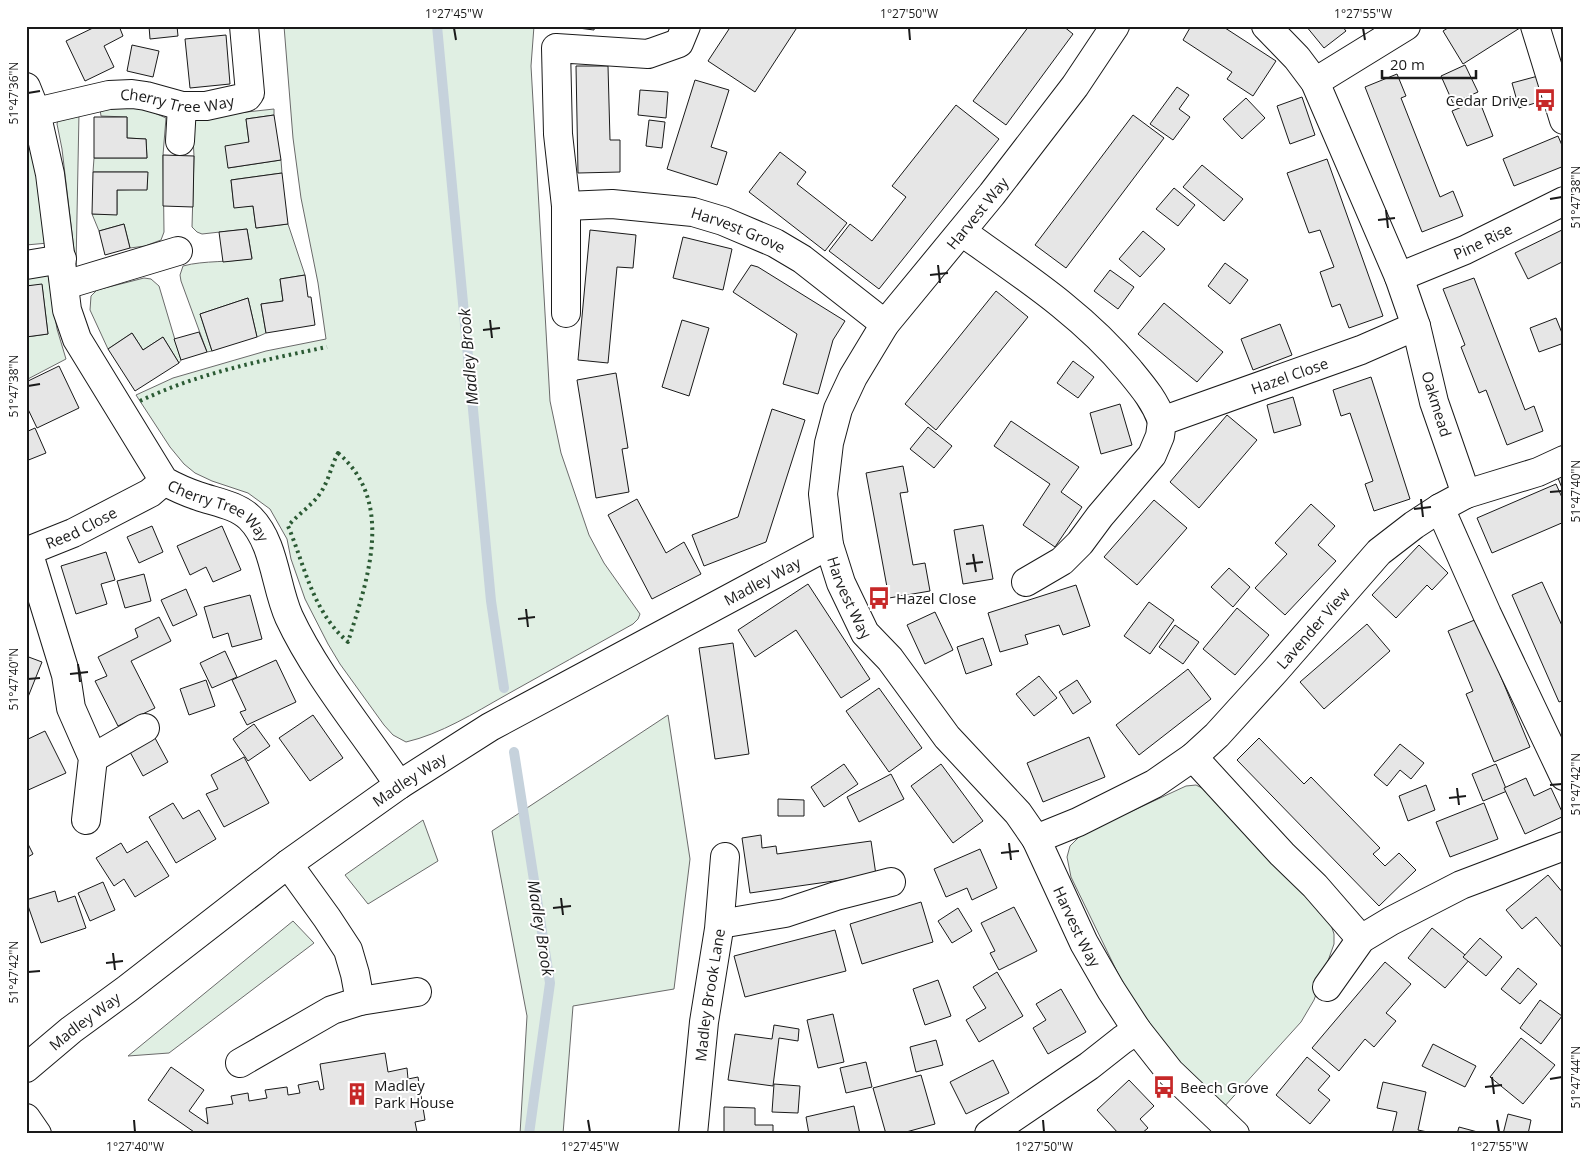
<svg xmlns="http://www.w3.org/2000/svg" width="1590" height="1160" viewBox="0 0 1590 1160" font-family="'Open Sans',sans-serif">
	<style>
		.green { fill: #e0efe3; stroke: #6a6a6a }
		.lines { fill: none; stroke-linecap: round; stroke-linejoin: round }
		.stream { stroke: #c6d2dc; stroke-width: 10 }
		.building { fill: #e6e6e6; stroke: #1a1a1a }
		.minor-casing { stroke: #1a1a1a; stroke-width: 30 }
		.minor { stroke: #fff; stroke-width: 28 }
		.hedge { stroke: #2b5a34; stroke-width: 4; stroke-dasharray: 2.5 4; stroke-linecap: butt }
		.ticks { fill: none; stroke: #1a1a1a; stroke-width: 2 }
		.labels { text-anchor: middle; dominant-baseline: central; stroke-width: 4; stroke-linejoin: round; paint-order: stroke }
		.street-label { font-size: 15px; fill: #1a1a1a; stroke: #fff }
		.poi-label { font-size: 15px; fill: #1a1a1a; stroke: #fff; text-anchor: start }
		.water-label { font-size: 16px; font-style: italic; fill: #1a1a1a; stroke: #fff }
		.neatline { fill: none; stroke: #1a1a1a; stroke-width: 2 }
		.ticks-label { font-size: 12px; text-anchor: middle; fill: #1a1a1a }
	</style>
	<rect width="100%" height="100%" fill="#fff"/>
	<!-- green -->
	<g class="green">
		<path d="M284,26H534L531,66L550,401L561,453L589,535L604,563L640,614L638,619L633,624C591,648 548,671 506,695C474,713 441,734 406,742L393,735L384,725L340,664L328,644L305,599L291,559L287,539L270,509L248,493L212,481L195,473L184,464L170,447L136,395L173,378L266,351L326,339L318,283L301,198L293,138Z"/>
		<path d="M129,105L143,108L166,118L163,155L164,232L161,240L145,246L130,248L124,224L99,231L92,214H117V190L147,189V172H93L94,158H147L146,139L127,138V117L101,116L100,109Z"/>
		<path d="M274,109V115L246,119L249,142L228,168L281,160L282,173L231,180L234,207L253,206L256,228L288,224L305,275L280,279L283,301L261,304L266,333L257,337L248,298L200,314L212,351L207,352L181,281L180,275L183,266C205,260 229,263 252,258L247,229L202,234L197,232L192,227L194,156L192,118Z"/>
		<path d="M79,113L76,267L62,149L57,124L58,120Z"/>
		<path d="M26,130L33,152L48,243L26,245Z"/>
		<path d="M26,272L48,274L57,329L66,359L26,380V337L48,334L42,285L26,286Z"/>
		<path d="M144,278L151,279L159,286L181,360L179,363L163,337L143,350L132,333L108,349L90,310L91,296L97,290Z"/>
		<path d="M668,715L690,859L674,989L573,1006L563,1134H520L527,1016L492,831Z"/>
		<path d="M1196,785L1204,789L1212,795L1321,912L1331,925L1334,934V944L1314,1000L1301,1022L1223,1108L1164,1049L1125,988L1071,877L1067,857L1070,846L1079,837L1091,830L1186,786Z"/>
		<path d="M423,820L438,861L368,904L345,875Z"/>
		<path d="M293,921L314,943L169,1053L128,1056Z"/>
	</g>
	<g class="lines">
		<!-- stream -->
		<g class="stream">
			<path d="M437,26L491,601L504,688"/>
			<path d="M514,752L550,983L529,1134"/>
		</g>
	</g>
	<!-- building -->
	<g class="building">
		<path d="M97,26H119L123,36L104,46L114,67L85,81L66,41Z"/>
		<path d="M149,26H177L178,36L150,39Z"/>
		<path d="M563,26H595L594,30Z"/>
		<path d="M731,26H798L755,92L708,61Z"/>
		<path d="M1029,26H1063L1073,34L1006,125L973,101Z"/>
		<path d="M1191,26H1222L1276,61L1253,96L1227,79L1232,72L1183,40Z"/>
		<path d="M1306,26H1342L1346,31L1324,48Z"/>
		<path d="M1451,26H1523L1463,64L1443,31Z"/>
		<path d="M226,35L230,84L190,88L185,39Z"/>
		<path d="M132,45L159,51L153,77L127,71Z"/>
		<path d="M1465,65L1478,92L1453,103L1441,76Z"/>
		<path d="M576,66H608L610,140H620V172L578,173Z"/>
		<path d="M1397,74L1406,96L1401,98L1440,197L1453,191L1463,216L1422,232L1365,87Z"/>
		<path d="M1538,76L1545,100L1519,108L1512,83Z"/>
		<path d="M695,80L729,90L711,147L727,152L717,185L667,169Z"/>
		<path d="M1177,87L1189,95L1179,109L1190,117L1173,140L1150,124Z"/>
		<path d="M640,90L668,92L666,118L638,115Z"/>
		<path d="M1302,97L1315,135L1290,144L1277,106Z"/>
		<path d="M1246,98L1265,118L1242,139L1223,119Z"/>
		<path d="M1479,100L1493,136L1467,146L1452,111Z"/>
		<path d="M956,105L999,139L879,289L829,251L850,224L872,241L906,197L892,186Z"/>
		<path d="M274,115L281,160L228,168L225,146L249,142L246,119Z"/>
		<path d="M1133,115L1164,138L1066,268L1035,245Z"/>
		<path d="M94,117H127V138L146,139L147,158H94Z"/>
		<path d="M649,120L665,122L662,148L646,146Z"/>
		<path d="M1558,136L1564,150V166L1514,186L1503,159Z"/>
		<path d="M780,152L806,172L797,184L847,223L825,251L749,192Z"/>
		<path d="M163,155L194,156L193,207L163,206Z"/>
		<path d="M1327,159L1383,316L1349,328L1340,304L1332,307L1320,272L1334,267L1320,230L1309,233L1287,173Z"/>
		<path d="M1202,165L1243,199L1224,221L1183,187Z"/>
		<path d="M93,172H148L147,190H117V215L92,214Z"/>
		<path d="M282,173L288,224L256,228L253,206L234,208L231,180Z"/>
		<path d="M1174,188L1195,205L1178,226L1156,209Z"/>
		<path d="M124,224L130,248L105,255L99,231Z"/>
		<path d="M247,229L252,259L223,262L219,232Z"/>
		<path d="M1564,229V261L1528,279L1515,253Z"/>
		<path d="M590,230L636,235L633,268L617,267L608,363L578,360Z"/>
		<path d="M1143,231L1165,249L1140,277L1119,259Z"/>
		<path d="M683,237L732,249L723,290L673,278Z"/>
		<path d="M1225,263L1248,280L1230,304L1208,286Z"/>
		<path d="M751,265L758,267L845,321L833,340L818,394L783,384L797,334L733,292Z"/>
		<path d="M1110,270L1134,287L1118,309L1094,291Z"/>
		<path d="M305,275L308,297H311L315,325L266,333L261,304L283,301L280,279Z"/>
		<path d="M1474,278L1525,410L1534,406L1543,431L1507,445L1486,390L1479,393L1461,347L1465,345L1443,289Z"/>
		<path d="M42,284L48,334L26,337V286Z"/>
		<path d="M996,291L1028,317L936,430L905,404Z"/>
		<path d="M248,298L257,337L212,351L200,314Z"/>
		<path d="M1164,303L1223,352L1197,382L1138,334Z"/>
		<path d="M1556,318L1564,338V343L1539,352L1530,328Z"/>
		<path d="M682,320L709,328L689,396L662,387Z"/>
		<path d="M1280,324L1292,355L1253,370L1241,339Z"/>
		<path d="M199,332L207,352L181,360L174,339Z"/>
		<path d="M132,333L143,350L163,337L179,363L135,391L108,349Z"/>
		<path d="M1073,361L1094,377L1078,398L1057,383Z"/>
		<path d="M59,366L79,408L37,428L26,405V382Z"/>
		<path d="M616,373L628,448L622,449L629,492L596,498L577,380Z"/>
		<path d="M1371,377L1410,499L1374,511L1365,484L1373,481L1350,413L1341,416L1333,390Z"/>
		<path d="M1293,397L1301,425L1274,433L1267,405Z"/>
		<path d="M1120,404L1132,445L1101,454L1090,413Z"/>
		<path d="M772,409L805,420L766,542L704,566L692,535L738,517Z"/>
		<path d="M1227,415L1257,440L1199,508L1170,482Z"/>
		<path d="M1011,421L1079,467L1061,492L1082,507L1055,547L1023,525L1050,484L994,446Z"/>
		<path d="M928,427L952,446L934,468L910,449Z"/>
		<path d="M35,428L46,453L26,461V432Z"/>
		<path d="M903,466L908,492L900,493L913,565L925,563L930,591L889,598L866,473Z"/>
		<path d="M1564,476V493L1558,478Z"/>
		<path d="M1556,484L1564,502V522L1492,553L1477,518Z"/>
		<path d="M637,499L666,553L684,542L701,574L652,599L608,515Z"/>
		<path d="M1154,500L1187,528L1137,585L1104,557Z"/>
		<path d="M1311,504L1335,526L1318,545L1336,561L1285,615L1255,588L1287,554L1275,543Z"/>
		<path d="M983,525L993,579L963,584L954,530Z"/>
		<path d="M152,526L163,552L139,563L127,537Z"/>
		<path d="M222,526L241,570L213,582L206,567L190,575L177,546Z"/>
		<path d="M1419,545L1448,573L1432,590L1427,585L1396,618L1372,595Z"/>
		<path d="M106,552L115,580L101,584L107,604L76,614L61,566Z"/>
		<path d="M1229,568L1250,587L1233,607L1211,587Z"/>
		<path d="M144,574L151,601L125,608L117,581Z"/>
		<path d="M1542,582L1564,630V700L1559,702L1512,595Z"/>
		<path d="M808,584L870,679L841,698L796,630L755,657L738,630Z"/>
		<path d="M1076,585L1090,626L1063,635L1059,625L1025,635L1028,644L1000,652L988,613Z"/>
		<path d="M186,589L197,615L173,626L161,600Z"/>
		<path d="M250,595L262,639L232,647L228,633L213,638L204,607Z"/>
		<path d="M1149,602L1174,620L1150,654L1124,636Z"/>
		<path d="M1237,608L1269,635L1235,675L1203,649Z"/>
		<path d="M935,612L953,650L925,664L907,625Z"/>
		<path d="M159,617L171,641L131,661L155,708L118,726L95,681L107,676L98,657L138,637L135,629Z"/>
		<path d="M1477,619L1530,747L1494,762L1466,694L1473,691L1448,631Z"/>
		<path d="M1367,624L1390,651L1324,709L1300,682Z"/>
		<path d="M1175,625L1199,642L1183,664L1159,647Z"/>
		<path d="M983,638L992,665L966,674L957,647Z"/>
		<path d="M733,643L749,754L715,759L699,648Z"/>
		<path d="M225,651L237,677L212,688L200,663Z"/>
		<path d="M26,656L42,662L26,702Z"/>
		<path d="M276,660L296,702L247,725L240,712L246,710L232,680Z"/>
		<path d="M1188,669L1211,699L1139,755L1116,725Z"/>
		<path d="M1039,676L1057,698L1034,716L1016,694Z"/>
		<path d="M206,680L215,706L189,715L180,689Z"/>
		<path d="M1077,680L1091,702L1073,714L1059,692Z"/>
		<path d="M879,688L922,748L889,772L846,711Z"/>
		<path d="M313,715L343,758L310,781L279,738Z"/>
		<path d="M254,724L270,746L248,761L233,739Z"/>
		<path d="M45,731L66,773L26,791V740Z"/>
		<path d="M1089,737L1105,777L1043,802L1027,763Z"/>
		<path d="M155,738L168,762L143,776L130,752Z"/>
		<path d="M1259,738L1304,784L1311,777L1380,848L1373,854L1385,866L1399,853L1416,870L1379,906L1237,760Z"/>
		<path d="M1400,744L1424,763L1411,779L1400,770L1387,786L1374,775Z"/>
		<path d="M244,757L269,803L224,827L206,794L218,789L211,775Z"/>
		<path d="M844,764L858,784L824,807L811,787Z"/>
		<path d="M941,764L983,821L953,843L911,786Z"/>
		<path d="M1496,764L1507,791L1483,801L1472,774Z"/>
		<path d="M891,774L904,799L859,822L847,797Z"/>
		<path d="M1526,778L1534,796L1551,788L1564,816L1525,834L1504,788Z"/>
		<path d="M1426,785L1435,810L1408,821L1399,796Z"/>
		<path d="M778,799L804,800V816H778Z"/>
		<path d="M173,803L183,819L199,810L216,839L176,863L149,817Z"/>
		<path d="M1484,803L1498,839L1450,857L1436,822Z"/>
		<path d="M761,835L762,848L776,846L777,854L871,841L876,875L750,893L742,838Z"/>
		<path d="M26,840L33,854L26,858Z"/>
		<path d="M147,841L169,876L135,897L124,879L114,886L96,858L121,843L127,853Z"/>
		<path d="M980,849L997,888L972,900L967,888L946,897L934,869Z"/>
		<path d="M1548,875L1564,894V950L1536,917L1522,929L1506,910Z"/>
		<path d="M103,882L115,910L90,921L78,893Z"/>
		<path d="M55,891L58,902L75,896L86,928L41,943L26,900Z"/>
		<path d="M921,902L933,942L862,964L850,924Z"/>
		<path d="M1014,907L1037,951L999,970L990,953L995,951L981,923Z"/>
		<path d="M958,908L972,931L952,943L938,921Z"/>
		<path d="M1432,928L1470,959L1445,988L1408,958Z"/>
		<path d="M835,930L846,971L745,997L734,956Z"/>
		<path d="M1480,938L1502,957L1486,976L1463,957Z"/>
		<path d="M1385,962L1411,984L1386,1013L1396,1021L1374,1047L1365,1039L1339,1071L1312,1048Z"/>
		<path d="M1518,968L1537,984L1520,1004L1501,989Z"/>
		<path d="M997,972L1023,1016L979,1042L966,1020L986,1008L973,987Z"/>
		<path d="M938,980L951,1016L925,1025L913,989Z"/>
		<path d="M1061,989L1086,1032L1048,1054L1033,1028L1046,1020L1036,1004Z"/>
		<path d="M1540,1000L1562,1016L1541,1044L1520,1028Z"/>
		<path d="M833,1014L844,1062L818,1068L807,1020Z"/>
		<path d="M774,1025L799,1029L798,1041L779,1038L773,1086L728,1080L735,1034L772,1039Z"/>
		<path d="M1521,1038L1555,1065L1523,1104L1490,1077Z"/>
		<path d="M936,1040L943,1065L916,1072L910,1047Z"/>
		<path d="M1433,1044L1476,1066L1465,1087L1422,1066Z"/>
		<path d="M385,1053L388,1072L407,1068L408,1079L418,1077L425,1120L415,1122L417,1132L407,1134H197L148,1100L171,1067L204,1090L189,1111L208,1124L206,1108L233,1104L231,1096L248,1093L249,1101L267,1098L265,1090L287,1087L288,1095L300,1093L298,1085L318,1081L320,1090L324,1089L320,1064Z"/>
		<path d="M1307,1057L1330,1076L1318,1090L1330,1100L1310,1124L1276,1095Z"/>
		<path d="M993,1060L1009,1093L966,1114L950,1082Z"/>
		<path d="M866,1062L872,1087L846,1093L840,1068Z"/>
		<path d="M921,1075L935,1124L899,1134H886L873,1088Z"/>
		<path d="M1129,1080L1154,1106L1140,1119L1148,1128L1141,1134H1119L1097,1110Z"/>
		<path d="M1383,1082L1426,1092L1418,1130L1437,1134H1392L1397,1112L1377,1108Z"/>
		<path d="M774,1084L800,1086L798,1113L772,1112Z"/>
		<path d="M854,1106L860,1134H809L806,1117Z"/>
		<path d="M724,1107L755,1108V1125H773V1134H724Z"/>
		<path d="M1508,1114L1531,1120L1528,1134H1503Z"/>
		<path d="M1459,1127L1485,1134H1457Z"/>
	</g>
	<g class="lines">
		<defs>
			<g id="minor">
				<path id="s1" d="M1115,26L1075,86L992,194L885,324L853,377L838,409L829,443L823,494L829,545L841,583L865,633L890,659L947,737L1018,813L1036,839L1084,943L1111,990L1137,1030L1170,1072L1235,1134"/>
				<path d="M1535,26L1564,120"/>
				<path d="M1315,82L1406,26"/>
				<path id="s2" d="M26,87L36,112L50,174L67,310L77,339L164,481C175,487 186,492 198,496C215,502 237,505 250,518C275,543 275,586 289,617C316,675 363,731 399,785"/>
				<path id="s3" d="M36,112L109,95L132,94L146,96L182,106H206L247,97L250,93L244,26"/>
				<path d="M180,141L182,106"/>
				<path id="s4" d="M566,206L612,204L693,212L723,221L775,243L802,259L885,324"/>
				<path d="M962,232C1021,274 1083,314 1129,370C1143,387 1155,401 1162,421"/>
				<path d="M26,265L62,259"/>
				<path id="s5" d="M1399,277L1465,250L1564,201"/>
				<path d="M65,285L178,251"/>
				<path d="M566,313V206L558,134L556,48L648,54L679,43L686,26"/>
				<path d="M1466,494L1538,472L1564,460"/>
				<path d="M1440,508L1487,614L1564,776"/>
				<path id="s6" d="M1026,582L1062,561L1080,543L1100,516L1152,455L1160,436L1162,421L1361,350L1416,326"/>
				<path d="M1193,757L1282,854L1315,886L1361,939"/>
				<path d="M93,758L145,728"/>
				<path id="s7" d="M86,820L93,758L71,708L66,675L28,551L73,533L150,493L164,481"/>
				<path id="s8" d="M1036,839L1078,822L1154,784L1193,757L1217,735L1276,670L1379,552L1414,525L1440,508L1466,494L1434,402L1416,326L1399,277L1315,82L1297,58L1266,26"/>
				<path d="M288,864L327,918L348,950L355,974L360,1001"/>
				<path d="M720,924L785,913L836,896L891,882"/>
				<path d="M1327,987L1361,939L1391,921L1461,885L1564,846"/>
				<path d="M240,1063L332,1010L360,1001L417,992"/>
				<path id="s9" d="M26,1068L71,1030L127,989L288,864L399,785L490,727L829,545"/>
				<path d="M26,1118L37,1134"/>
				<path id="s10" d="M693,1134L704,1022L719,929L725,857"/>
				<path d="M989,1134L1089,1066L1122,1040L1137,1030"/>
			</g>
		</defs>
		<!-- minor casing -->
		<use href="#minor" class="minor-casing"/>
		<!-- minor -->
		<use href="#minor" class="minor"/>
		<!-- hedge -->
		<g class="hedge">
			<path d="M140,401C198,373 264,360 327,347"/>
			<path d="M338,453C396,502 367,581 348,642C312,611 305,566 288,526C298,514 313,505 321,492C329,480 331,466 338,453Z"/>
		</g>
	</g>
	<!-- ticks -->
	<path class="ticks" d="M454,28L456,40M909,28L910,40M1363,28L1365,40M28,93L40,91M1550,199L1562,197M1386,210L1388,228M1378,220L1395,218M938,265L940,283M930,275L948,273M490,320L492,338M483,330L500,328M28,386L40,384M1550,492L1562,491M1421,499L1423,517M1414,509L1431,507M973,554L976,572M966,564L983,562M526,609L528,627M518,619L535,617M78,664L80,682M70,674L88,672M28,679L40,678M1550,785L1562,784M1457,788L1459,805M1449,798L1466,796M1009,843L1011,860M1001,853L1019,851M561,898L563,915M553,908L571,906M113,953L115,970M106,963L123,961M28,972L40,971M1492,1077L1494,1094M1550,1079L1562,1077M1485,1087L1502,1085M134,1120L135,1132M588,1120L590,1132M1043,1120L1044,1132M1497,1120L1499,1132"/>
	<!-- icons -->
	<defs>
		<symbol id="bus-bare" viewBox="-9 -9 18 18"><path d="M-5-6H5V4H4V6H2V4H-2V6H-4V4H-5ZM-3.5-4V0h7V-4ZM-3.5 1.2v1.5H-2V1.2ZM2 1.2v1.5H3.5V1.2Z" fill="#c62828" stroke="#fff" stroke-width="2.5" paint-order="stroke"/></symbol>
		<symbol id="building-bare" viewBox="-9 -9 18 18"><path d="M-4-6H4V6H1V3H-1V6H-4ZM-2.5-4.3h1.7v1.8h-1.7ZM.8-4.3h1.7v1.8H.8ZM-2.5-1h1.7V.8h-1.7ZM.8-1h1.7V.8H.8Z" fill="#c62828" stroke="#fff" stroke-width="2.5" paint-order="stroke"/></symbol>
	</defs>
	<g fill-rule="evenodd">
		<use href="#bus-bare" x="1529" y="84" width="32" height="32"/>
		<use href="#bus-bare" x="863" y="582" width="32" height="32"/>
		<use href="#bus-bare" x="1148" y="1071" width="32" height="32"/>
		<use href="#building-bare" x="341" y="1078" width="32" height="32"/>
	</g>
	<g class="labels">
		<!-- street labels -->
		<g class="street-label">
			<text stroke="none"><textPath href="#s3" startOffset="144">Cherry Tree Way</textPath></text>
			<text transform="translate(977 213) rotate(-51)">Harvest Way</text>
			<text stroke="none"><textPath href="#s4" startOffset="176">Harvest Grove</textPath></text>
			<text stroke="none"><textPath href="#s5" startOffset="91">Pine Rise</textPath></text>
			<text stroke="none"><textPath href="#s6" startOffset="352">Hazel Close</textPath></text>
			<text transform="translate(1437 404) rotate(73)">Oakmead</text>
			<text stroke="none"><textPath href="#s2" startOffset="488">Cherry Tree Way</textPath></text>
			<text stroke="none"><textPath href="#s7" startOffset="338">Reed Close</textPath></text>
			<text stroke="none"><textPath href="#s9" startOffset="885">Madley Way</textPath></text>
			<text stroke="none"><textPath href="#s1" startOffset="668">Harvest Way</textPath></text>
			<text stroke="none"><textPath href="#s8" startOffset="354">Lavender View</textPath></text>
			<text stroke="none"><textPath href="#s9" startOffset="480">Madley Way</textPath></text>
			<text stroke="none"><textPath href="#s1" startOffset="1072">Harvest Way</textPath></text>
			<text stroke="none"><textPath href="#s10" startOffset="140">Madley Brook Lane</textPath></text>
			<text stroke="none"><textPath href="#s9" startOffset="75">Madley Way</textPath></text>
		</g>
		<!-- poi labels -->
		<g class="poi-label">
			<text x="1528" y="100" text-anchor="end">Cedar Drive</text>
			<text x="896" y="598">Hazel Close</text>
			<text x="374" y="1085">Madley<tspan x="374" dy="17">Park House</tspan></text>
			<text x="1180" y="1087">Beech Grove</text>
		</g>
		<!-- water labels -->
		<g class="water-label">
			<text transform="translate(468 357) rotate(-95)">Madley Brook</text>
			<text transform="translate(541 928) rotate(81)">Madley Brook</text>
		</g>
	</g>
	<!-- border -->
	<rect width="1590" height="1160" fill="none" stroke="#ffffff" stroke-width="55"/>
	<!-- scale -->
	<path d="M1382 70v8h94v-8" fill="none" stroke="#1a1a1a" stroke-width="2.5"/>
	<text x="1390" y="70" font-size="15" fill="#1a1a1a" stroke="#ffffff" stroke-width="4" paint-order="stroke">20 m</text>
	<rect x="28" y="28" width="1534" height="1104" class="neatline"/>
	<g class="ticks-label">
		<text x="454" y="18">1°27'45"W</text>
		<text x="909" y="18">1°27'50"W</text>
		<text x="1363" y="18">1°27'55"W</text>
		<text transform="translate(14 93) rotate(-90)" y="4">51°47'36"N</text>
		<text transform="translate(1576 197) rotate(-90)" y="4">51°47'38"N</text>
		<text transform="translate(14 386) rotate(-90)" y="4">51°47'38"N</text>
		<text transform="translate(1576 491) rotate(-90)" y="4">51°47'40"N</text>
		<text transform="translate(14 679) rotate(-90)" y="4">51°47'40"N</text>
		<text transform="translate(1576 784) rotate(-90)" y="4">51°47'42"N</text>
		<text transform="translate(14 972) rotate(-90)" y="4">51°47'42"N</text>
		<text transform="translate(1576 1077) rotate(-90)" y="4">51°47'44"N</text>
		<text x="135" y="1151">1°27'40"W</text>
		<text x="590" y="1151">1°27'45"W</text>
		<text x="1044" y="1151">1°27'50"W</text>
		<text x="1499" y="1151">1°27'55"W</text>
	</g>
</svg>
